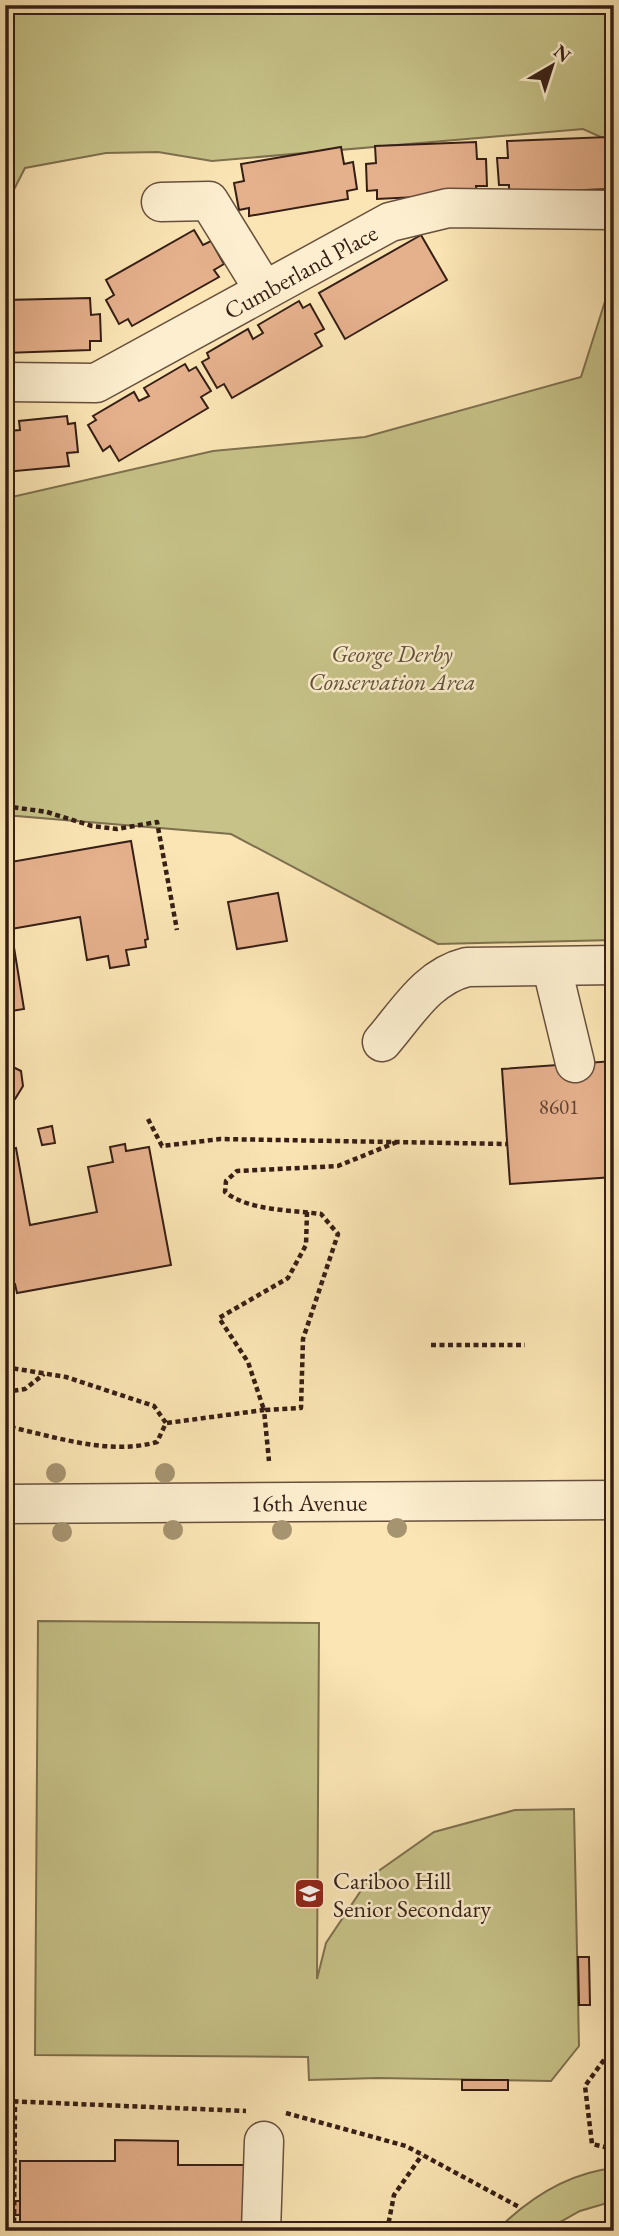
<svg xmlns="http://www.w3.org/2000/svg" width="619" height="2236" viewBox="0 0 619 2236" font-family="'EB Garamond',serif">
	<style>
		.green { fill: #c6c288; stroke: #7e704f; stroke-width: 2 }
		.building { fill: #e5b08c; stroke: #361f16; stroke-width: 2 }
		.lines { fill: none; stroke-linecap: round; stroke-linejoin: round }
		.minor-casing { stroke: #67503e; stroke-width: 41 }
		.path { stroke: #361f16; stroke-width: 4.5; stroke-dasharray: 5 3.5; stroke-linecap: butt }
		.minor { stroke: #fceece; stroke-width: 38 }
		.tree { fill: #a69370 }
		.labels { text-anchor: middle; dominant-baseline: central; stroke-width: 5; stroke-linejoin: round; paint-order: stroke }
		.number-label { font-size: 21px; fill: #624334 }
		.street-label { font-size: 24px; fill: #361f16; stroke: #fceece }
		.park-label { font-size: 24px; font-style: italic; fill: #615038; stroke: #fceece }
		.poi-label { font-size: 24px; fill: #361f16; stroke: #fceece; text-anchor: start }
	</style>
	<rect width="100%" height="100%" fill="#fbe5b4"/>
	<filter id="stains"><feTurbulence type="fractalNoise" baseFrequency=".00286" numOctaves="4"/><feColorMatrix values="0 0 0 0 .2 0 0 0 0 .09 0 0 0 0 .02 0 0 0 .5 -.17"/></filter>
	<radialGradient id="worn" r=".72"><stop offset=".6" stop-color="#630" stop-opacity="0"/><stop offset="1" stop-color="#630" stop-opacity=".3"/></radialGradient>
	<!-- green -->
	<g class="green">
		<path d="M5,5H614V143L583,129L212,161L158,152L106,153L25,168L5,207Z"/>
		<path d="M614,273V940L438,944L231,834L5,815V495L12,497L213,451L365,437L581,377Z"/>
		<path d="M38,1621L319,1623L317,1979L326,1943L370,1877L434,1832L515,1810L574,1809L579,2046L551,2081L377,2078L309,2080L308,2057L35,2055Z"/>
		<path d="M614,2168V2201L580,2211L544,2231H496C528,2199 568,2173 614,2168Z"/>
	</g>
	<!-- building -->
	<g class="building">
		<path d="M608,137L609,153H614V180H609V189L509,193V185H499L497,158H508L507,141Z"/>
		<path d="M476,142L477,159H486L487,186H476L477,194L377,199V190L367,191L366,164L376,163L375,146Z"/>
		<path d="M341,147L344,164L353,162L357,189L347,191L348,199L249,216V208L239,210L234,183L244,181L241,164Z"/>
		<path d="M194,230L203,245L211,241L224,264L214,270L219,277L132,326L128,319L119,324L106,300L114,295L106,280Z"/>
		<path d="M421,235L447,280L345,339L319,293Z"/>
		<path d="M90,298L91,315L100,314L101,341H90V350L5,353V300Z"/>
		<path d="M299,301L303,308L310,304L324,329L315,334L322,346L232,398L224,384L217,388L202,362L209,358L207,353L248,329L253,339L263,333L258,325Z"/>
		<path d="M185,364L189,371L196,367L211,391L201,397L208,408L119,461L110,446L103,451L88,425L96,420L93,416L134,392L139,401L149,396L144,388Z"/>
		<path d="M67,416L68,424L75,423L78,452L67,453L69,466L5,472V420H8L9,431L20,430L19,421Z"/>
		<path d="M131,841L148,939L145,940L146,947L126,950L129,965L110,968L108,956L87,960L80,917L11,929L24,1009L5,1012V863Z"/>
		<path d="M278,893L287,941L237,949L228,902Z"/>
		<path d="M614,1061V1177L510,1184L502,1069Z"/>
		<path d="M5,1063L21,1071L23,1086L15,1099L5,1101Z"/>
		<path d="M52,1126L55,1143L42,1145L38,1129Z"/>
		<path d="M125,1144L126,1151L149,1147L171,1265L17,1293L15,1284L5,1285V1150L16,1148L30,1225L97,1212L88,1167L113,1162L110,1147Z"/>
		<path d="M578,1957H589L590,2005H579Z"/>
		<rect x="462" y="2080" width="46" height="10"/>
		<path d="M115,2140L178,2141V2165H247V2231H20V2161H115Z"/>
		<rect x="5" y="2201" width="15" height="14"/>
	</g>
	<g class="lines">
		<defs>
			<g id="minor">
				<path d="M161,202L209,201L264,290"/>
				<path id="s1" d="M5,382L96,383L390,222L448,208L610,210"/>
				<path d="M552,968L575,1063"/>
				<path d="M382,1042C408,1012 427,977 467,967L614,965"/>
				<path id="s2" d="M5,1504L614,1500"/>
				<path d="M261,2231L264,2141"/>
			</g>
		</defs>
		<!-- minor casing -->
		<use href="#minor" class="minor-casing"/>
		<!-- path -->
		<g class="path">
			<path d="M5,806L47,812L92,826L117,829L157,822L177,930"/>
			<path d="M148,1119L162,1146L220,1139L508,1144"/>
			<path d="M307,1212L306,1245L288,1278L219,1318L248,1362L264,1410L301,1408L303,1339L338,1234L321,1214C292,1210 249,1211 225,1192L226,1181L237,1171L338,1166L397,1142"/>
			<path d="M431,1345H525"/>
			<path d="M5,1367L66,1377L154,1406L166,1423L157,1442C108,1456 54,1436 5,1426"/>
			<path d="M5,1392L25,1389L44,1374"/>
			<path d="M167,1423L264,1410L269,1461"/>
			<path d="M614,2046L585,2086L592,2144L605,2147L612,2154L614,2164"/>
			<path d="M5,2101L246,2111"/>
			<path d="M286,2113L406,2146L521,2208"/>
			<path d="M14,2231L15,2101"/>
			<path d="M387,2231L394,2195L422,2155"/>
		</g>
		<!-- minor -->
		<use href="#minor" class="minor"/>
	</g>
	<!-- trees -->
	<g class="tree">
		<circle cx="56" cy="1473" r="10"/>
		<circle cx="165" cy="1473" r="10"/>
		<circle cx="397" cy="1528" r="10"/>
		<circle cx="173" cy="1530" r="10"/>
		<circle cx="282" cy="1530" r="10"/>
		<circle cx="62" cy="1532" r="10"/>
	</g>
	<!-- icons -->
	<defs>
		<symbol id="school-square" viewBox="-11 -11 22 22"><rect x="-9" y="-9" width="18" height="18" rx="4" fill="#8f2418" stroke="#fceece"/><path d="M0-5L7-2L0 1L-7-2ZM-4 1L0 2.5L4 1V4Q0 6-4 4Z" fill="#fff"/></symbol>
	</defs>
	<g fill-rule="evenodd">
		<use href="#school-square" x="292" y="1876" width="35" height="35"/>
	</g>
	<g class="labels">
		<!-- number labels -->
		<g class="number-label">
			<text x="559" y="1106">8601</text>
		</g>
		<!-- street labels -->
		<g class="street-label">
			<text stroke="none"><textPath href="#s1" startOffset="324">Cumberland Place</textPath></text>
			<text stroke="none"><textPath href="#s2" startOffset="304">16th Avenue</textPath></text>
		</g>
		<!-- park labels -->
		<g class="park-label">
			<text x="392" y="653">George Derby<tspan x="392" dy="28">Conservation Area</tspan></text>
		</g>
		<!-- poi labels -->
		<g class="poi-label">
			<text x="333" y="1880">Cariboo Hill<tspan x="333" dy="28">Senior Secondary</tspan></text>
		</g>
	</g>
	<!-- margin -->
	<rect width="619" height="2236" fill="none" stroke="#fbe5b4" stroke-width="28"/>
	<rect x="7" y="7" width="605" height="2222" fill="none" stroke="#361f16" stroke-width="3.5"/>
	<rect x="14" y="14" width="591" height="2208" fill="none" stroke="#361f16" stroke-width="2"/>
	<!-- north arrow -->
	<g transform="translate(552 66) rotate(39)" stroke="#fceece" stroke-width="5" paint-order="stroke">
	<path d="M0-5L12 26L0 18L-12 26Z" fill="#361f16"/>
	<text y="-10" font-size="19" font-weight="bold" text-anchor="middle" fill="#361f16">N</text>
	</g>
	<rect width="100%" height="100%" filter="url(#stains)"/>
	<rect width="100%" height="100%" fill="url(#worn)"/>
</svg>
